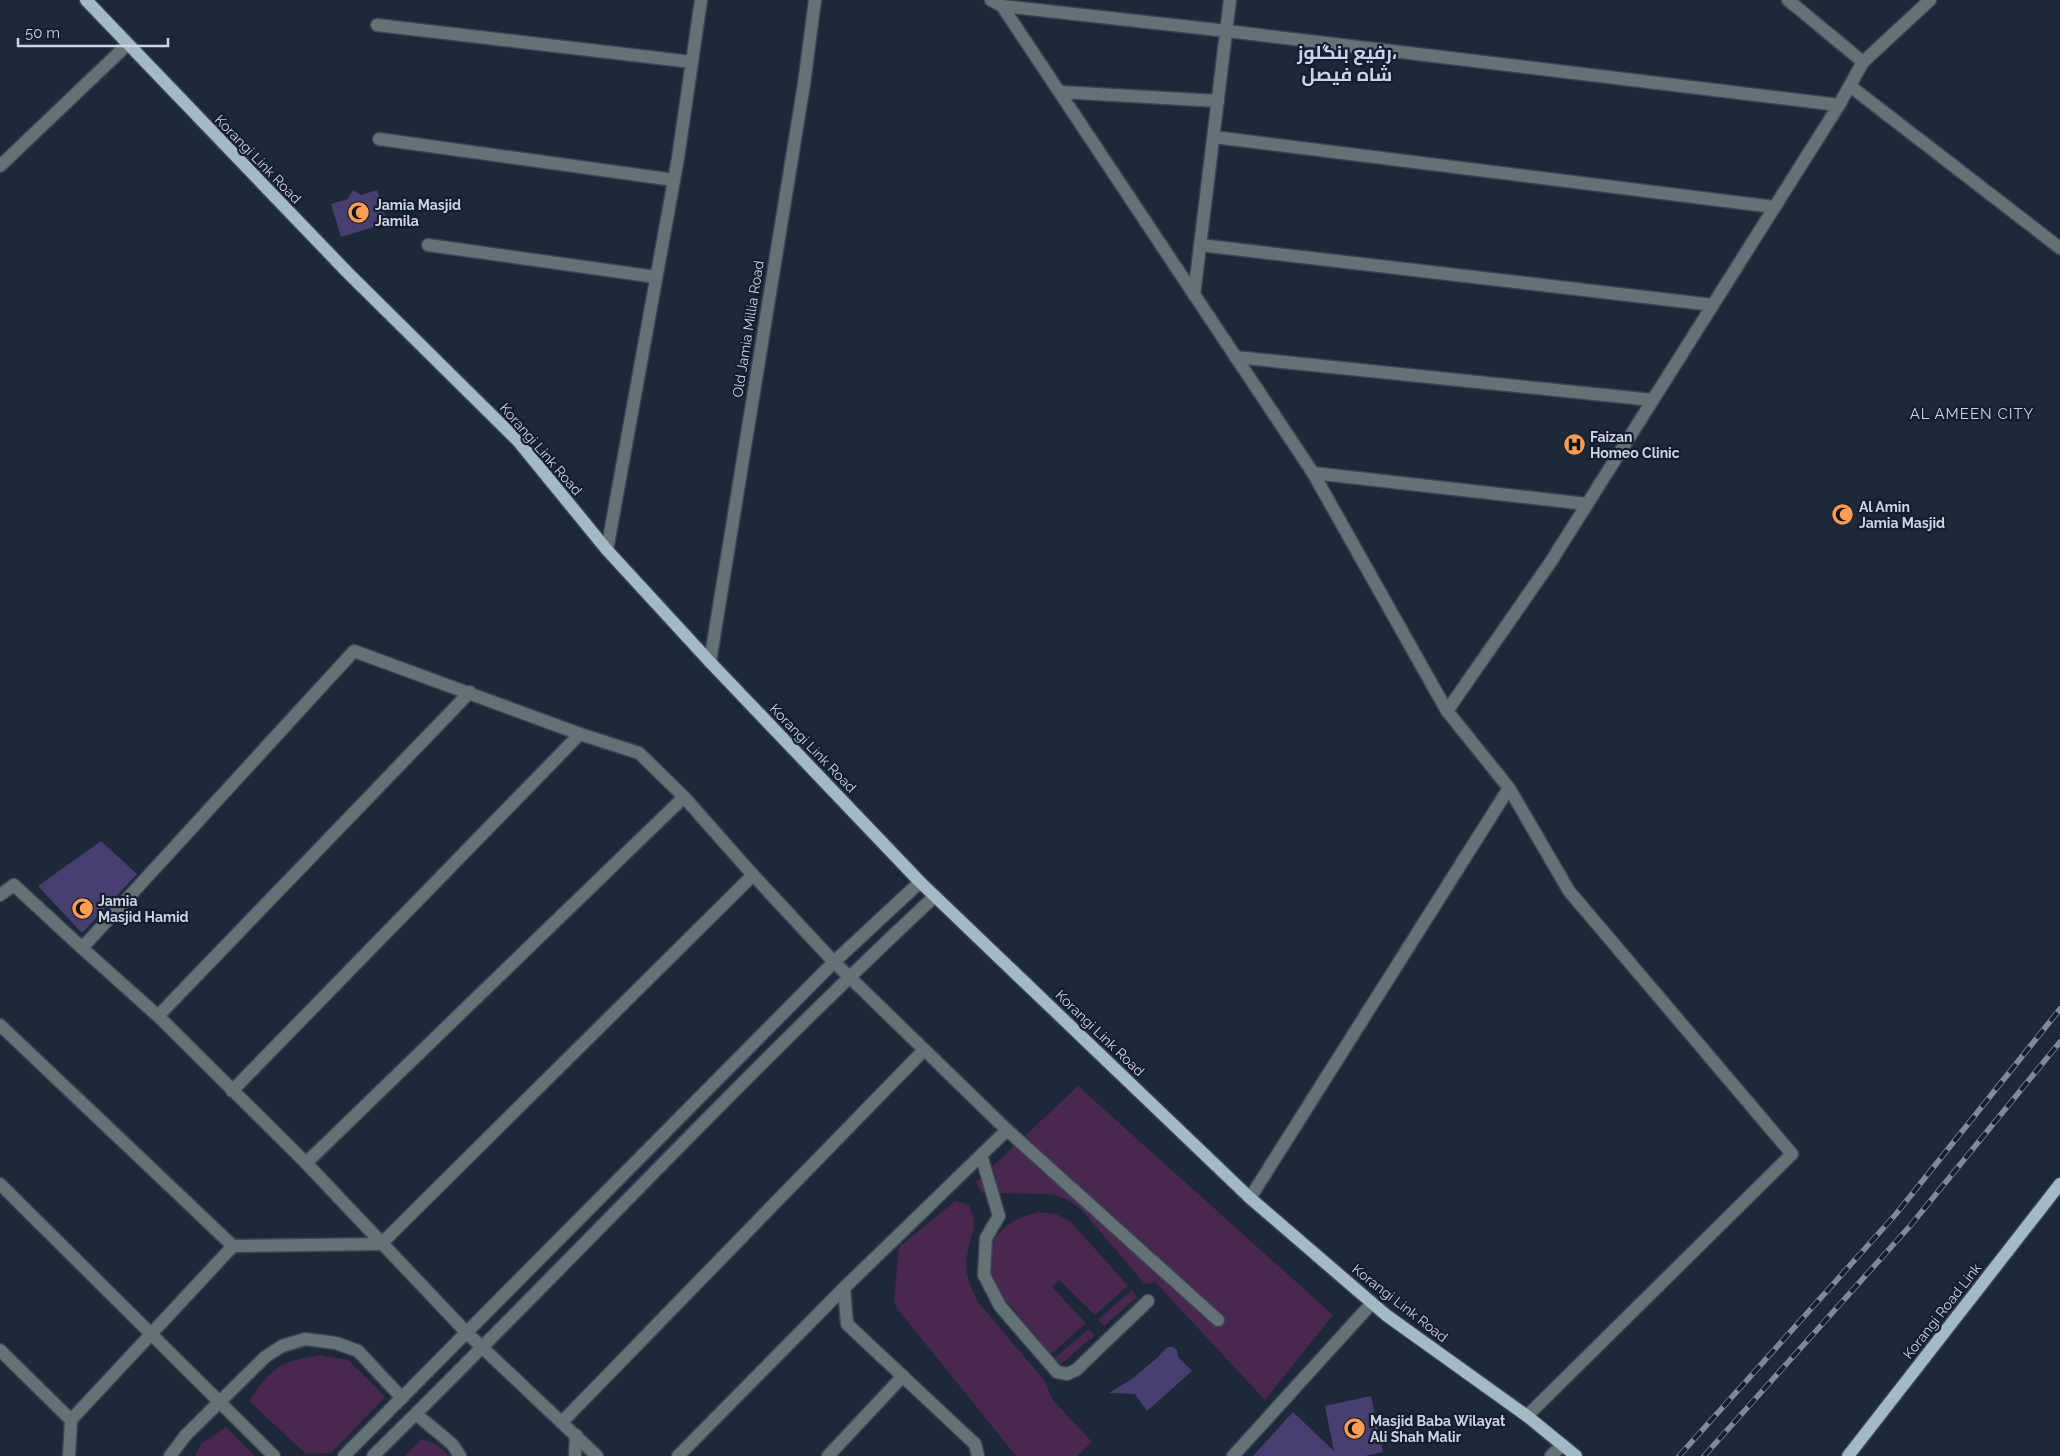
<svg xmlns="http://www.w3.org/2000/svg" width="2060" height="1456" viewBox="0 0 2060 1456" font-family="Raleway,Cairo,sans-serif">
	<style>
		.green { fill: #49274f }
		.building { fill: #483f70 }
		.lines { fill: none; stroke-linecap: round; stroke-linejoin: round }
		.minor-casing { stroke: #394454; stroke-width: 15 }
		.major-casing { stroke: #394454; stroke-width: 15 }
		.minor { stroke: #667176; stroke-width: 12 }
		.major { stroke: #a3bac5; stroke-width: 12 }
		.rail-casing { stroke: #808997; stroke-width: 5.5 }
		.rail { stroke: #141e2f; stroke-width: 4; stroke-dasharray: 11; stroke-linecap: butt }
		.labels { text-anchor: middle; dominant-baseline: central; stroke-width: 4.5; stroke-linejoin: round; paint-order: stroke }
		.street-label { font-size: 14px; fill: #cdd5e0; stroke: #141e2f }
		.poi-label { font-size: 14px; font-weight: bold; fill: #cdd5e0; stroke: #141e2f; text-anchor: start }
		.neighbourhood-label { font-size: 15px; letter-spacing: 1px; fill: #c6d5eb; stroke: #141e2f }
		.district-label { font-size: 19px; font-weight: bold; fill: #c6d5eb; stroke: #141e2f }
	</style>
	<rect width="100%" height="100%" fill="#1d2839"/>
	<!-- green -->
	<g class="green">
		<path d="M1078,1086L1333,1315L1265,1400L1155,1282L1145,1284L1080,1208L1069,1201L1056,1195L1045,1194L982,1193L976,1182Z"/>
		<path d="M955,1201L968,1204C980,1225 969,1238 966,1261C965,1274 972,1290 978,1302L1045,1381L1052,1399L1092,1442L1077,1456H1016L899,1311L894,1301L899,1247Z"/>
		<path d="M1039,1212L1056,1214L1071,1222L1128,1286L1095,1315L1059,1280L1052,1287L1086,1323L1051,1354C1037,1338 1024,1322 1011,1306C1005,1300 997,1292 994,1285C977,1247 1003,1219 1039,1212Z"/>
		<path d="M1132,1290L1137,1297L1104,1326L1098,1320Z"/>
		<path d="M1089,1329L1095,1335L1061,1364L1055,1358Z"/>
		<path d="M319,1355L348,1360L385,1397L331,1453L306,1454L249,1401C272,1367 279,1362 319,1355Z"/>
		<path d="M226,1427L255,1456H195L201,1444Z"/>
		<path d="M422,1439L437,1445L450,1456H405Z"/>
	</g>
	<!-- building -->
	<g class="building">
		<path d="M353,190L361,195L377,190L387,223L341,237L331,204L348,199Z"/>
		<path d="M101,841L137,874L82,933L38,886Z"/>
		<path d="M1167,1347H1173L1177,1350L1178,1357L1192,1371L1147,1411L1135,1394L1109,1393L1132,1379L1158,1357Z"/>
		<path d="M1371,1396L1383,1452L1365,1456H1253L1293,1412L1334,1451L1325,1406Z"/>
	</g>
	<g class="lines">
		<defs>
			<g id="minor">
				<path d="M991,0L1002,6L1313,473L1447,711L1509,788L1569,891L1792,1154L1527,1416"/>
				<path d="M1788,0L1863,62"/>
				<path d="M1002,6L1227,31L1839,105"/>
				<path d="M377,25L692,62"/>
				<path d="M1850,86L2060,248"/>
				<path d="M1061,92L1218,101"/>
				<path d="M1214,137L1774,207"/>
				<path d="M379,139L674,180"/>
				<path d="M0,166L127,45"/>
				<path d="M428,245L656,277"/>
				<path d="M1200,245L1713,305"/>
				<path d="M1194,295L1230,0"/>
				<path d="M1235,357L1653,400"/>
				<path d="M1313,473L1587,504"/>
				<path d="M607,550L678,158L701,0"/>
				<path d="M710,662L804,84L815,0"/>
				<path d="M1447,711L1550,563L1839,105L1863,62L1930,0"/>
				<path d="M0,895L14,885L82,948L354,651L580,734L639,753L684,797L753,875L834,962L1007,1130L844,1288L847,1324L975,1444L978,1456"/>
				<path d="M82,948L158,1016L470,692"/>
				<path d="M158,1016L306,1163L467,1333L597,1456"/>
				<path d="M0,1025L233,1246L71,1420L0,1350"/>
				<path d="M232,1091L580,734"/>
				<path d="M1007,1130L1218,1320"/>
				<path d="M981,1155L999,1216L986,1238L984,1275L1000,1306L1057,1372L1067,1374L1076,1370L1148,1301"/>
				<path d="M306,1163L684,797"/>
				<path d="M0,1184L274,1456"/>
				<path d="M1250,1198L1509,788"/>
				<path d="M233,1246L381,1244L753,875"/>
				<path d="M416,1414L452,1444L460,1456"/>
				<path d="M562,1422L924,1050"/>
				<path d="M69,1456L71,1420"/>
				<path d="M170,1456L185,1436L265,1357L282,1346L305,1339L336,1343L358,1351L402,1398"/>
				<path d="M344,1456L834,962L920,882"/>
				<path d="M373,1456C562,1271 742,1076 935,896"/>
				<path d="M575,1456L576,1435"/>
				<path d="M678,1456L844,1288"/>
				<path d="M828,1456L903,1376"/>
				<path d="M1233,1456L1372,1303"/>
				<path d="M1551,1456L1562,1445"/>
			</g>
			<g id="major">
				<path d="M86,0L348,273L518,441L607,550L710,662L920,882L1250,1198L1386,1315L1527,1416L1576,1456"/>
				<path d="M1848,1456L2060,1184"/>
			</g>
		</defs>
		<!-- minor casing -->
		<use href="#minor" class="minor-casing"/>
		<!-- major casing -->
		<use href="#major" class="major-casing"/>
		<!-- minor -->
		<use href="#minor" class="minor"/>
		<!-- major -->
		<use href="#major" class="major"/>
		<defs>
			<g id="rail">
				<path d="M1679,1456L1896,1214L2060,1009"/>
				<path d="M1704,1456L1910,1226L2060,1042"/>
			</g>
		</defs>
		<!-- rail casing -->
		<use href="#rail" class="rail-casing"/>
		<!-- rail -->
		<use href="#rail" class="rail"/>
	</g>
	<!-- icons -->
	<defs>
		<symbol id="mosque-disc" viewBox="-11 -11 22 22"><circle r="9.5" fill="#fd9c55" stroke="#141e2f"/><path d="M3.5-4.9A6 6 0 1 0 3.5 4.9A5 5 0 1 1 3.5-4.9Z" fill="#111"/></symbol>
		<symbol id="hospital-disc" viewBox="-11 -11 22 22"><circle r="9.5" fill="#fd9c55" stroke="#141e2f"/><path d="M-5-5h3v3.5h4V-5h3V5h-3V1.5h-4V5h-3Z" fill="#111"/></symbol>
	</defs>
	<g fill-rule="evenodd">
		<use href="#mosque-disc" x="346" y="200" width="25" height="25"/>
		<use href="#hospital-disc" x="1562" y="432" width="25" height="25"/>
		<use href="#mosque-disc" x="1830" y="502" width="25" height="25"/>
		<use href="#mosque-disc" x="70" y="896" width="25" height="25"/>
		<use href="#mosque-disc" x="1342" y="1416" width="25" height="25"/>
	</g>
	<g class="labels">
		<!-- street labels -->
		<g class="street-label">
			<text transform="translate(258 159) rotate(46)">Korangi Link Road</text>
			<text transform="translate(748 329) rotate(-81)">Old Jamia Millia Road</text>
			<text transform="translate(541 449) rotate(49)">Korangi Link Road</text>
			<text transform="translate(813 748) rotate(46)">Korangi Link Road</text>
			<text transform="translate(1100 1033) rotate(44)">Korangi Link Road</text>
			<text transform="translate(1400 1303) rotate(38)">Korangi Link Road</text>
			<text transform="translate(1942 1311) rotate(-52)">Korangi Road Link</text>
		</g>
		<!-- poi labels -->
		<g class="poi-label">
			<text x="375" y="205">Jamia Masjid<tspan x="375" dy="16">Jamila</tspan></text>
			<text x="1590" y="437">Faizan<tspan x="1590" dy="16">Homeo Clinic</tspan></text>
			<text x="1859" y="507">Al Amin<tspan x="1859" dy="16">Jamia Masjid</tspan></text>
			<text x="98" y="901">Jamia<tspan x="98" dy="16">Masjid Hamid</tspan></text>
			<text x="1370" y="1421">Masjid Baba Wilayat<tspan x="1370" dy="16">Ali Shah Malir</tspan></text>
		</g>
		<!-- neighbourhood labels -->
		<g class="neighbourhood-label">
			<text x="1972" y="414">AL AMEEN CITY</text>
		</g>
		<!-- district labels -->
		<g class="district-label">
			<text x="1347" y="52">رفیع بنگلوز،<tspan x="1347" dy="22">شاہ فیصل</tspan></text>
		</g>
	</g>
	<!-- scale -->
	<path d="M18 38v8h150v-8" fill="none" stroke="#cdd5e0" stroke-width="2.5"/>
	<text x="25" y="38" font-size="15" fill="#cdd5e0" stroke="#141e2f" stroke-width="4" paint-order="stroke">50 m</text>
</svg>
